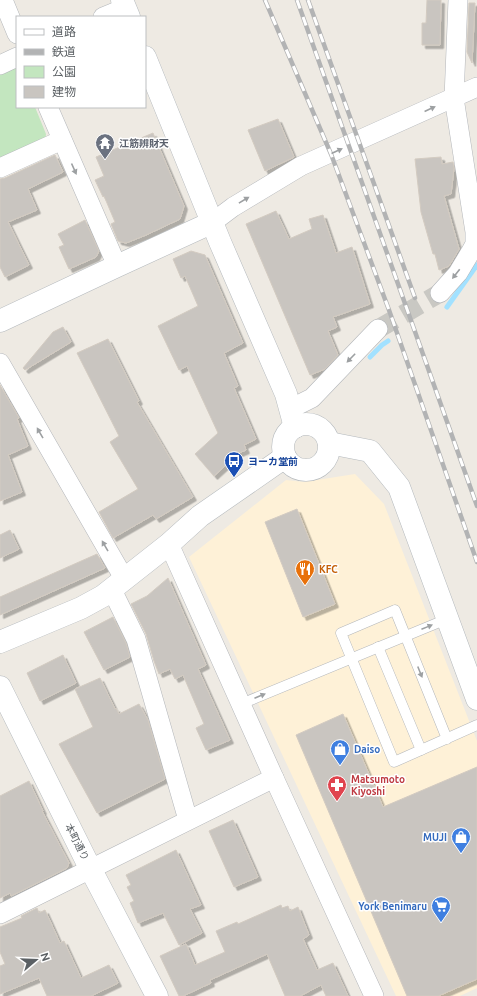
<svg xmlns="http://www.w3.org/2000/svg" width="477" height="996" viewBox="0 0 477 996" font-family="Ubuntu,'Noto Sans JP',sans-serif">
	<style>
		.commercial { fill: #fef1d7 }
		.park { fill: #c3e6bf }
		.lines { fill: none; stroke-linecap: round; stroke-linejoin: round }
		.stream { stroke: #a2e1ff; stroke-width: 5 }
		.building { fill: #c9c5c0; stroke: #d3cbc1; filter: url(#shadow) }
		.street-tunnel { stroke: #c9c8c3; stroke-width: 19; stroke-dasharray: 19 10; stroke-linecap: butt }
		.lane-casing { stroke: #b3b6ba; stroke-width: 11 }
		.street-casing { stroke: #b3b6ba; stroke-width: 20 }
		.secondary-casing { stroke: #b4b9bd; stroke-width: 23 }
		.lane { stroke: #fff; stroke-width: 10 }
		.street { stroke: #fff; stroke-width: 19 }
		.secondary { stroke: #fff; stroke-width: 22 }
		.rail-casing { stroke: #b2b3b4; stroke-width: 4.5 }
		.rail { stroke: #fff; stroke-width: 3; stroke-dasharray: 9; stroke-linecap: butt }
		.oneway { fill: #9da0a2 }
		.labels { text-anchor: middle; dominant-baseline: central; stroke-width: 3; stroke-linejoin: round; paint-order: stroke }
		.worship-label { font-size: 10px; font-weight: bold; fill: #5b616d; stroke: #fff; text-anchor: start }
		.transit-label { font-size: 10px; font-weight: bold; fill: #164399; stroke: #fff; text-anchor: start }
		.food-label { font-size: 10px; font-weight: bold; fill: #c56008; stroke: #fff; text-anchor: start }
		.shop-label { font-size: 10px; font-weight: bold; fill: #366cbe; stroke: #fff; text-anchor: end }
		.health-label { font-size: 10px; font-weight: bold; fill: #be3a42; stroke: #fff; text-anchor: start }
		.street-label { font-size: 10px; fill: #5b6064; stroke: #fff }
	</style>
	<defs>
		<filter id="shadow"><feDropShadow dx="3.5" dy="3.5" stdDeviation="0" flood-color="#0004"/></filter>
	</defs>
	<rect width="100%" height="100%" fill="#eeeae3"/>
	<!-- commercial -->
	<path class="commercial" d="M355,474L384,504L477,741V988L460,996H396L189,557L286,480L304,482Z"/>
	<!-- park -->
	<path class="park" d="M13,68L17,69V107H35L46,134L45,141L0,161V73Z"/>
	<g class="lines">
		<!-- stream -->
		<g class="stream">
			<path d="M447,307L477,265"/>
			<path d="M370,357L382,345L388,341"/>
		</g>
	</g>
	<!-- building -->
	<g class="building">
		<path d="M427,0H441L440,45H422V23H426Z"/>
		<path d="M469,3H475L472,63L467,52Z"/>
		<path d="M278,119L294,157L265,171L248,130Z"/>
		<path d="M153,133L184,206L180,219L146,235L126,243L118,241L111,224L115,222L104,196L103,197L95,180L104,176L96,157Z"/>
		<path d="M55,155L63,172L28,189L37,210L8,222L29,265L5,277L0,267V179L5,178Z"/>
		<path d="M441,157L442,164L453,162L454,168L451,194L444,196L459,249L449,266L439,270L435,254H433L421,212L415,159Z"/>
		<path d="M276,211L289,239L312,229L309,219L323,215L336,253L352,247L370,304L333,317L337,327L328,331L338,355L325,369L310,375L246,224Z"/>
		<path d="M85,220L99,251L96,257L69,269L59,247L64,245L58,234Z"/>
		<path d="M191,251L205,255L243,343L224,353L238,386L234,388L256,439L244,445L246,450L239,453L214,476L195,454L218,433L187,366L179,370L158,326L198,306L185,276L181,278L173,259Z"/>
		<path d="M63,327L71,342L25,370L23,368L53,332Z"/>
		<path d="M108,339L139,401L137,402L193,497L156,519L153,515L113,538L99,512L138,489L110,442L119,436L77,353Z"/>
		<path d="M0,385L19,418L17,419L28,446L8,455L22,492L0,501Z"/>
		<path d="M297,509L335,604L303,617L265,522Z"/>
		<path d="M10,530L19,549L0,558V535Z"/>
		<path d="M97,554L105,568L0,615V597Z"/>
		<path d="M168,578L206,665L198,669L230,740L206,750L196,728L204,724L183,675L175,679L170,669L159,674L154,661L146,634L131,604L147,596Z"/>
		<path d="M113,617L126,643L130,657L104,670L84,632Z"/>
		<path d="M63,655L76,683L40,701L27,673Z"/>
		<path d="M100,678L115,709L116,708L119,714L139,704L148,720L165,779L97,813L59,744L93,727L75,689Z"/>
		<path d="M343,714L383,807L477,767V979L438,996H407L296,735Z"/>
		<path d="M29,781L43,811H42L69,863L67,868L11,896L10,893L0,898V796Z"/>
		<path d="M233,820L258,877L234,887L209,831Z"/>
		<path d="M176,850L201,905L190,909L202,933L179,945L163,913L138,923L130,903L134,901L127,887L131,885L126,875Z"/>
		<path d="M281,905L282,908L288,906L290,911L298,907L309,935L303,939L317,970L333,963L348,996H326L321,985L300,996H285L267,954L210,980L211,983L183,996H179L160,956L186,944L195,965L225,952L216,931L237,922L238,924Z"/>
		<path d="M37,908L39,913L45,910L60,943L64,941L81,978L109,965L118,983L91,996H47L39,978L0,994V966L5,964L0,952V927L22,918L21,916Z"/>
	</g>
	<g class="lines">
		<!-- street-tunnel -->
		<path class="street-tunnel" d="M378,329L440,293"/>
		<defs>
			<g id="lane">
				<path d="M378,647L421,750"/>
				<path d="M241,704L447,619"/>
				<path d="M447,739L395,610L341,633L394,762L477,725"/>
			</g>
			<g id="street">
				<path d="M3,0L17,34"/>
				<path d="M103,17L125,8"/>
				<path d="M0,65L17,57"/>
				<path d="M48,107L117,266"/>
				<path d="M0,168L62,140"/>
				<path d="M213,222L233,207L301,166L477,87"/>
				<path d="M440,293L458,273L470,253L475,244V232L454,98L458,0"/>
				<path d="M0,363L125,580"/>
				<path d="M290,409L312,398L378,329"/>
				<path d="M169,544L274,778L374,996"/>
				<path d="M112,590L136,639L188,820"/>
				<path d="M0,914L274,778"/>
			</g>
			<g id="secondary">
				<path d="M122,0L129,17"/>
				<path d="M145,57L220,242L286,394L295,427"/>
				<path d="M0,321L117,266L213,222"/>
				<circle cx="306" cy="447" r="23"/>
				<path d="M329,443L370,451L399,487L477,699"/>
				<path d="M0,642L81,608L103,596L169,544L200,516L285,457"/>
				<path d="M0,687L90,868L157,996"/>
			</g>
		</defs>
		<!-- lane casing -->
		<use href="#lane" class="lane-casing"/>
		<!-- street casing -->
		<use href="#street" class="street-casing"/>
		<!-- secondary casing -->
		<use href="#secondary" class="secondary-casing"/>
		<!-- lane -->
		<use href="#lane" class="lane"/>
		<!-- street -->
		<use href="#street" class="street"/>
		<!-- secondary -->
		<use href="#secondary" class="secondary"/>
		<defs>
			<g id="rail">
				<path d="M265,0L331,154L389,310L477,562"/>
				<path d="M297,0L477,506"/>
				<path d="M308,0L415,298"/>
			</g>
		</defs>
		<!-- rail casing -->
		<use href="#rail" class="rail-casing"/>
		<!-- rail -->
		<use href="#rail" class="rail"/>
	</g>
	<!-- one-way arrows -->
	<defs><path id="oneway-solid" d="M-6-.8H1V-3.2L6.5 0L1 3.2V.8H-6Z"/></defs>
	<g class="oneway">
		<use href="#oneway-solid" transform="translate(430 109) rotate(-25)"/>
		<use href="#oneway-solid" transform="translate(337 151) rotate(-24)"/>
		<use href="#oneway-solid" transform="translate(74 169) rotate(66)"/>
		<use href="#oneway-solid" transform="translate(244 200) rotate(-31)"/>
		<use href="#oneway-solid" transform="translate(456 274) rotate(128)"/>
		<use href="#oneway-solid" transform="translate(351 358) rotate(134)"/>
		<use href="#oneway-solid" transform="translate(40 433) rotate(-120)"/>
		<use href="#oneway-solid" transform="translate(105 546) rotate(-120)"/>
		<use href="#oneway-solid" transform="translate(427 627) rotate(-22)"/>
		<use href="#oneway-solid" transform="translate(420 672) rotate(68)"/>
		<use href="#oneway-solid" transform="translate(260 696) rotate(-23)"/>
	</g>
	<!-- icons -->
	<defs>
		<symbol id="temple-pin" viewBox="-11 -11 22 30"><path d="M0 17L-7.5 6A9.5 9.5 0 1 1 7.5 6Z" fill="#6b7280" stroke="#fff"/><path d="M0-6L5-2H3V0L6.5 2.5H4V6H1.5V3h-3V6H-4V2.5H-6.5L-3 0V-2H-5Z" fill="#fff"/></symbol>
		<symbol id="bus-pin" viewBox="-11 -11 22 30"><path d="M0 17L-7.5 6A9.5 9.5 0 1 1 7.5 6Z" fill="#1a4fb4" stroke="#fff"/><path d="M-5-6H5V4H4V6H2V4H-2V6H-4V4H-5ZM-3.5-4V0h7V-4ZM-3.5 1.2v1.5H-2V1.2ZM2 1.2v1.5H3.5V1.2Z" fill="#fff"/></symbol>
		<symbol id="restaurant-pin" viewBox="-11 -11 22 30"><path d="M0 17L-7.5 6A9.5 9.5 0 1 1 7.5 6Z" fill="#e8710a" stroke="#fff"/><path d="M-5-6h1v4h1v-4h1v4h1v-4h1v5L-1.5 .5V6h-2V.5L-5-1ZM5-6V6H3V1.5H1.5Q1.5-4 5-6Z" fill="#fff"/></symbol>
		<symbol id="shop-pin" viewBox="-11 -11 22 30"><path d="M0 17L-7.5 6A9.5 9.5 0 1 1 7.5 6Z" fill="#3f7fe0" stroke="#fff"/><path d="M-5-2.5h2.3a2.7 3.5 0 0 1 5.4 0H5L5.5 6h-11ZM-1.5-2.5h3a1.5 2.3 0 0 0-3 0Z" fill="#fff"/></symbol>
		<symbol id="pharmacy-pin" viewBox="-11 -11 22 30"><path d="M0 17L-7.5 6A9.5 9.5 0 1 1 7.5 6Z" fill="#e0444e" stroke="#fff"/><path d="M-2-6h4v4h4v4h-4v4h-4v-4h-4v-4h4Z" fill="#fff"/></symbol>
		<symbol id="supermarket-pin" viewBox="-11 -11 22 30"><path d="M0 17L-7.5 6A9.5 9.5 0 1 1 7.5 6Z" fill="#3f7fe0" stroke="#fff"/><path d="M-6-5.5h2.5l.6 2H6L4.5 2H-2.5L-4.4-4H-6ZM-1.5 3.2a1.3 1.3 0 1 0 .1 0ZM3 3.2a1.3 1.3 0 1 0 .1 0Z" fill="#fff"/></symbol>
	</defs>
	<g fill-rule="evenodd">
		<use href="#temple-pin" x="94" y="132" width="22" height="30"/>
		<use href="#bus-pin" x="223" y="450" width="22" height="30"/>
		<use href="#restaurant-pin" x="294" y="558" width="22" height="30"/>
		<use href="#shop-pin" x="329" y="738" width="22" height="30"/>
		<use href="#pharmacy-pin" x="326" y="774" width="22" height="30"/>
		<use href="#shop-pin" x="450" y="826" width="22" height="30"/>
		<use href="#supermarket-pin" x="430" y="895" width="22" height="30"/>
	</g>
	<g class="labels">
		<!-- worship labels -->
		<g class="worship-label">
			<text x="119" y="143">江筋辨財天</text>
		</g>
		<!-- transit labels -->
		<g class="transit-label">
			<text x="248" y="461">ヨーカ堂前</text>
		</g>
		<!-- food labels -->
		<g class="food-label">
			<text x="319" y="569">KFC</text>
		</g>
		<!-- shop labels -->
		<g class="shop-label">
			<text x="354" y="749" text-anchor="start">Daiso</text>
			<text x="447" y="837">MUJI</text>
			<text x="427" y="906">York Benimaru</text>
		</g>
		<!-- health labels -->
		<g class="health-label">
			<text x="351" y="779">Matsumoto<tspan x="351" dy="12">Kiyoshi</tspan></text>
		</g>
		<!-- street labels -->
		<g class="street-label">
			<text transform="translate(77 842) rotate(63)">本町通り</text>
		</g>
	</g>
	<!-- legend -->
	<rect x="16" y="16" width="130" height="92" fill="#ffffff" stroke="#bdbfc1"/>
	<rect x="24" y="29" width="20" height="6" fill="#ffffff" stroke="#bdbfc1"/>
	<text x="52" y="36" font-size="12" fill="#5b6064">道路</text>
	<rect x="24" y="49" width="20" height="6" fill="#b2b3b4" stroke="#bdbfc1"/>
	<text x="52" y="56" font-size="12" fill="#5b6064">鉄道</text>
	<rect x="24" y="66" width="20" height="12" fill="#c3e6bf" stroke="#bdbfc1"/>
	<text x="52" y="76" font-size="12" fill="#5b6064">公園</text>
	<rect x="24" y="86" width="20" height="12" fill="#c9c5c0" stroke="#bdbfc1"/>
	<text x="52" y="96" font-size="12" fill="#5b6064">建物</text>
	<!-- north arrow -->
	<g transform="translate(36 960) rotate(71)" stroke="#ffffff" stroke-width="3" paint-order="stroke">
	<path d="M0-3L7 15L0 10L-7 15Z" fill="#5b6064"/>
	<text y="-6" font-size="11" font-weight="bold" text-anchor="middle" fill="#5b6064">N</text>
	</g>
</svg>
